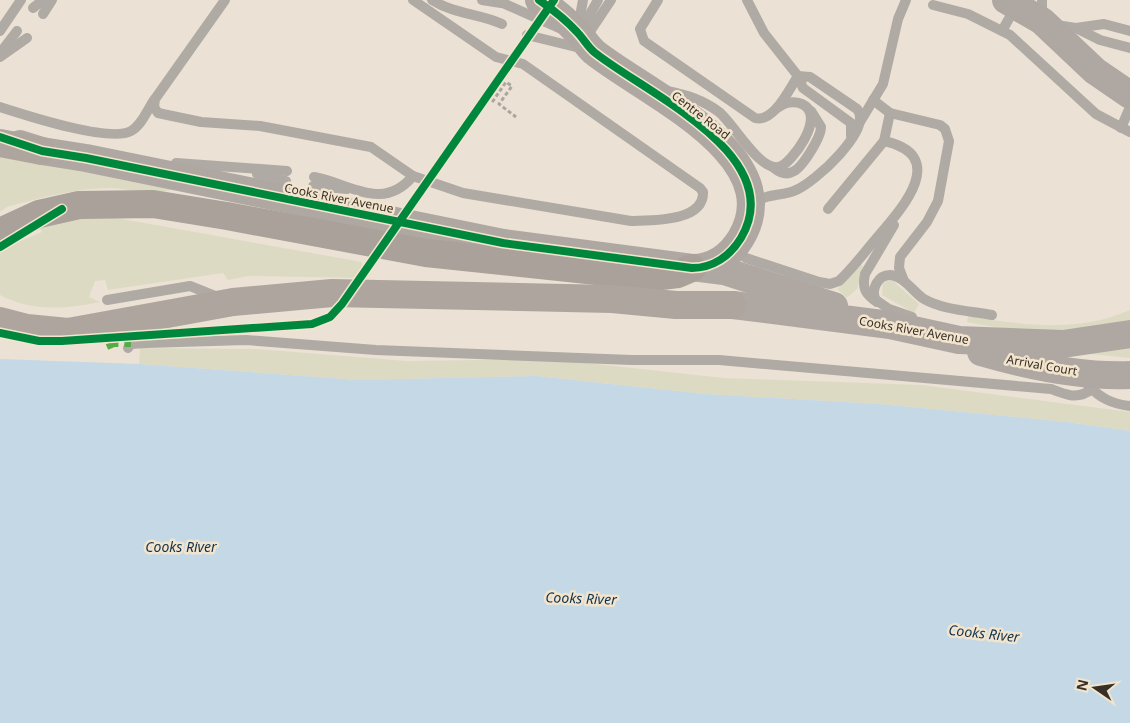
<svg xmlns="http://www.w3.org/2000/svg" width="1130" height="723" viewBox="0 0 1130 723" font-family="'Noto Sans',sans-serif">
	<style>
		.green { fill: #dddac4 }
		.water { fill: #c4d8e6 }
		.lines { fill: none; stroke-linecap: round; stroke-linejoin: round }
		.path { stroke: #aca6a0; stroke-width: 3; stroke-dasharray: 4 2.5; stroke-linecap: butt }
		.lane { stroke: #b0aaa5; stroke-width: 10 }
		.secondary { stroke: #afa8a2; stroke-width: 28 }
		.primary { stroke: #a9a19a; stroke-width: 28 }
		.highway { stroke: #aea69e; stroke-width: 28 }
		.quiet { stroke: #55ab44; stroke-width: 6; stroke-dasharray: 12 6; stroke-linecap: butt }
		.cycleway-casing { stroke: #f3e4cd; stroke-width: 11 }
		.cycleway { stroke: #00873e; stroke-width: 8 }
		.labels { text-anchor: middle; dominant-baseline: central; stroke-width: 5; stroke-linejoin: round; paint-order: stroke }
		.street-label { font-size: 12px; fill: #363027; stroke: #f3e4cd }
		.water-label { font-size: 14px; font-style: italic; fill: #0d324d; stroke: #f3e4cd }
	</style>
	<rect width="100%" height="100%" fill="#ebe2d5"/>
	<!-- green -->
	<g class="green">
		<path d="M0,153L175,189C154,196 132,189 110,188C74,188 41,198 7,207L0,212Z"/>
		<path d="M100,215L362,262L361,278L248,276L228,280L223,273L108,290L105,280L95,281L89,297L100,302C67,309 31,312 0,295V253L18,242L42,232L39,224Z"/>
		<path d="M861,264L863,267L857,289L847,298L837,289C848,282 851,270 861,264Z"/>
		<path d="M893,281L919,304L914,313L882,295L883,284L887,281Z"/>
		<path d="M1130,310V321C1076,335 1021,334 967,322L968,316C1022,325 1079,333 1130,310Z"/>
		<path d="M1130,345V358L1069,352Z"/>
		<path d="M140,348L257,349L407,361L550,359L724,378L922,385L1130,412V431L1067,422L879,404L705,394L536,376L358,380L139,364Z"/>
	</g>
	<!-- water -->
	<path class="water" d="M0,359L139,364L358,380L536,376L705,394L879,404L1067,422L1130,431V723H0Z"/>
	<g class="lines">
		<!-- path -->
		<path class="path" d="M487,96L493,101L506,82L512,86L499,104L516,117"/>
		<!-- lane -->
		<g class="lane">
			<path d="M225,0L155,99L154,107L158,113L201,122L260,126L371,147L413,176L463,193L631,221C652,220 704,222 703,192L700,188L523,64L496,57L413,0"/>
			<path d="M432,0C456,15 478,13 502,24"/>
			<path d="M482,0L501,3"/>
			<path d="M496,0L559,28"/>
			<path d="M583,0L581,11L585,28"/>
			<path d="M658,0L640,29L644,41L755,118C774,123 789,89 798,76L764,33L747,0"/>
			<path d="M933,5L968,14L1010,35L1096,114L1130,132"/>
			<path d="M33,8L43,0"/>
			<path d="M43,14L52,0"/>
			<path d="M1042,19V0"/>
			<path d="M1056,25L1076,28L1100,40L1130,48"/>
			<path d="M1076,28L1104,24L1130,31"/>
			<path d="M0,31L21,0"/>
			<path d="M1002,31L1016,6"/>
			<path d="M589,32L590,14L598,0"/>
			<path d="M527,35L584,49"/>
			<path d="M589,41L591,30L611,0"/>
			<path d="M1,52L17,31"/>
			<path d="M0,57L27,38"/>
			<path d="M667,91C687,95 703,100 719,112C734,124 759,171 779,167C790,165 828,116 802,104C792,100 785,103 777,108"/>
			<path d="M873,100L890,113L940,125L945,129L949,141L938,201L927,222L900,257L899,268L904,281"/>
			<path d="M0,107C25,115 110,143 131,131C142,125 147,110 154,100"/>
			<path d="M860,122L883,84L898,19L906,0"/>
			<path d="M1121,128L1130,107"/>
			<path d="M884,141L890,113"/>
			<path d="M176,163L287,171"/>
			<path d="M774,168C779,172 786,175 792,172C802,169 821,137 821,127L811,111"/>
			<path d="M257,174L286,181"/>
			<path d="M314,177C351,184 383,212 413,176"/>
			<path d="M313,186L347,189"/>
			<path d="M754,206C763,192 782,197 796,190C814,183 874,129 857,109L810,77L798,76L803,88L851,123V136"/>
			<path d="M734,249L746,258L819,282L830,284L839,281C852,269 863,254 875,240C899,212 952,156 884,141L828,209"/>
			<path d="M107,300L190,286L220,298"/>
			<path d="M877,302C865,294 862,288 865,274L894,225"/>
			<path d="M912,317L889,309L876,300C870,290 878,275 890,275C904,276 914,293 924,299C943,310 971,311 992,315"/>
			<path d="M128,348L131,344L146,343L246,340L376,350L632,360H719L1051,389C1066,395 1078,400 1092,389"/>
			<path d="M1088,385C1100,398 1112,404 1130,406"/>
		</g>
		<!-- secondary -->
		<g class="secondary">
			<path d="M1006,0L1042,21L1095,71L1130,95"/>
			<path d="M20,144L42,151L86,158L503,243L692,268C713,268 730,256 741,238C790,155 643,92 594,52C587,46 583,38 577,32C566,20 552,9 539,0"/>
			<path d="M700,268L724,271L834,306"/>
			<path d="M733,305L890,325L959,340L1063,344L1130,334"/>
			<path d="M981,352C1029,366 1080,377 1130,375"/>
		</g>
		<!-- primary -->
		<path class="primary" d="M0,232L39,214L79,205L153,204L227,216L426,253L653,277L678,274L692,268"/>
		<!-- highway -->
		<g class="highway">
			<path d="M0,143L42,151"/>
			<path d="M0,321L27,328L68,332L233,302L332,293L612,299L676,305H733"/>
		</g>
		<!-- quiet -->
		<path class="quiet" d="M107,347L114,344H131"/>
		<defs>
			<g id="cycleway">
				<path d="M0,137L42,151L86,158L503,243L692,268C713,268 730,256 741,238C790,155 643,92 594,52C587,46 583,38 577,32C566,20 552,9 539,0"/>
				<path d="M0,247L62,209"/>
				<path d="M0,333L39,341H62L312,324L330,317L342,304L554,0"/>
			</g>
		</defs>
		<!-- cycleway casing -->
		<use href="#cycleway" class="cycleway-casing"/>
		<!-- cycleway -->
		<use href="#cycleway" class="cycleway"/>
	</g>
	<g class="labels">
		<!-- street labels -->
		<g class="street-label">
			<text transform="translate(701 115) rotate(38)">Centre Road</text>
			<text transform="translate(339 198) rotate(11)">Cooks River Avenue</text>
			<text transform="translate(914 330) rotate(10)">Cooks River Avenue</text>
			<text transform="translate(1042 365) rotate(10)">Arrival Court</text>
		</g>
		<!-- water labels -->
		<g class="water-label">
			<text x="181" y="546">Cooks River</text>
			<text transform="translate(581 598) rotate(2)">Cooks River</text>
			<text transform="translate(984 633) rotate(6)">Cooks River</text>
		</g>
	</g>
	<!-- north arrow -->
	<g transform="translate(1095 688) rotate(283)" stroke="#f3e4cd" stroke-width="4" paint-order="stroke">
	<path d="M0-4L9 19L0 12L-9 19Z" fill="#363027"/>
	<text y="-8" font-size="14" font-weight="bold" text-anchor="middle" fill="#363027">N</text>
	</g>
</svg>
